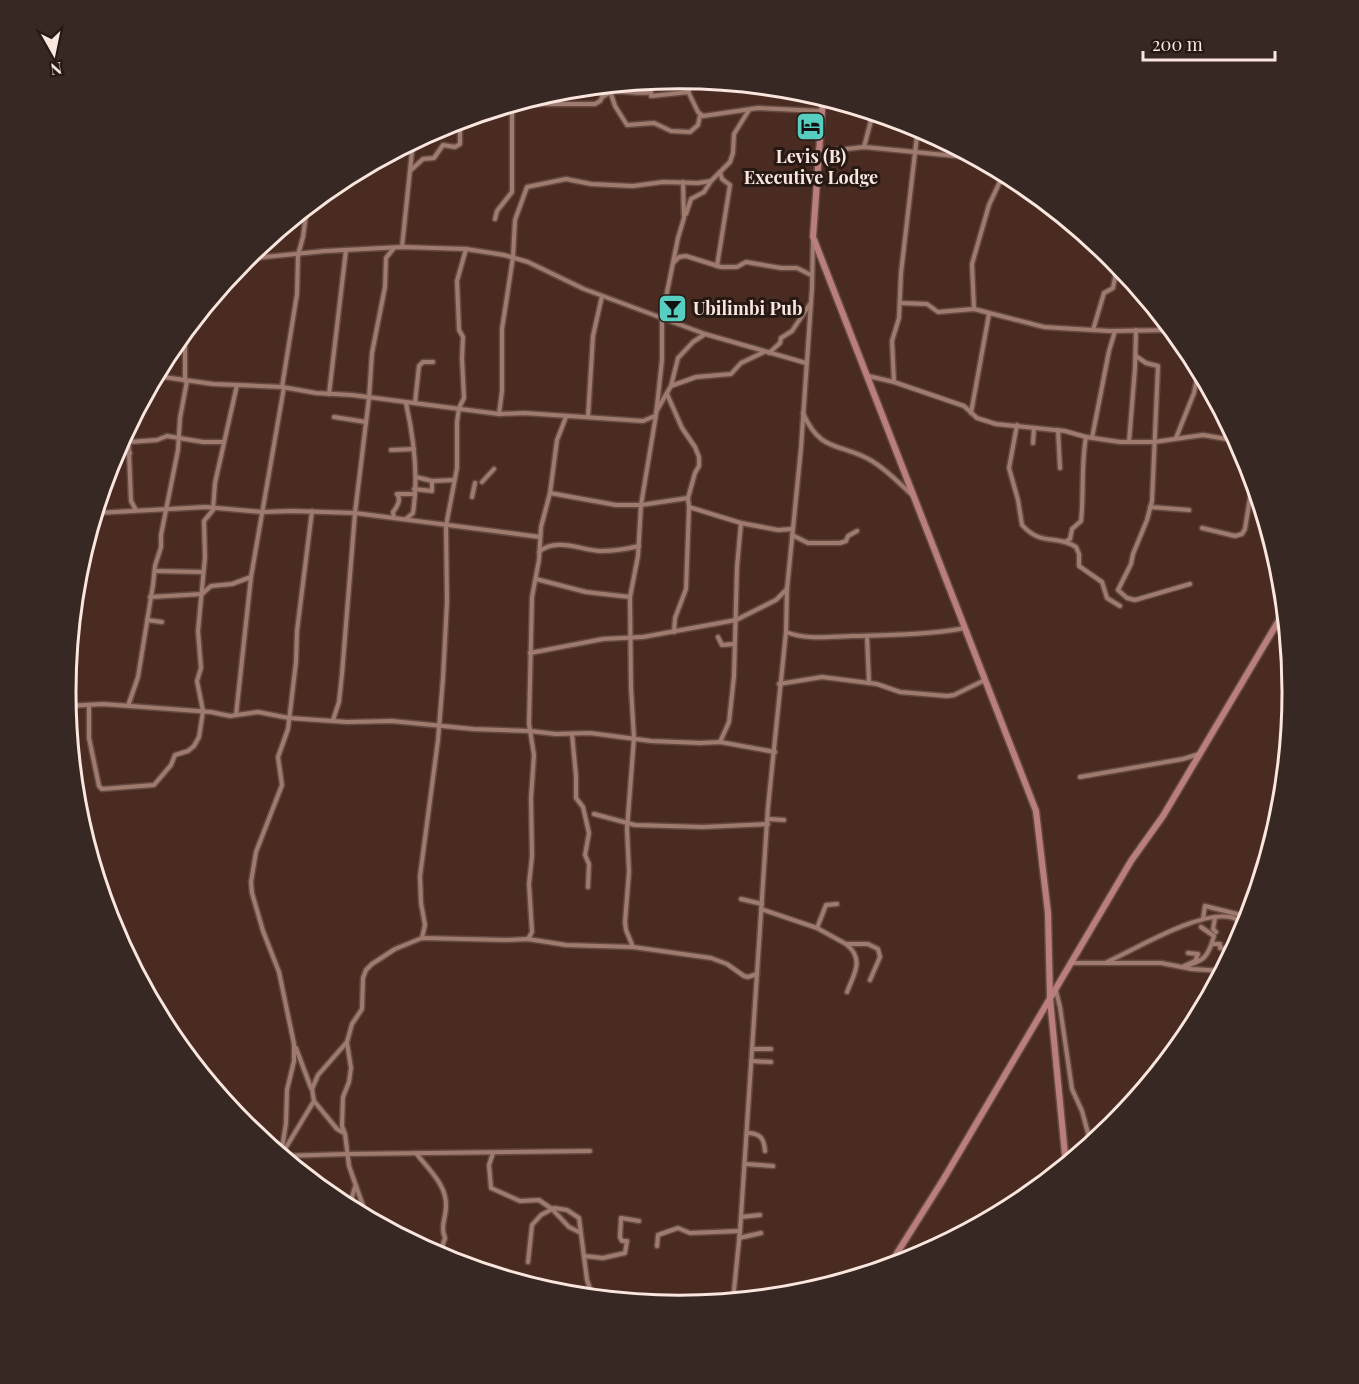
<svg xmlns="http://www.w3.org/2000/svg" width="1359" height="1384" viewBox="0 0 1359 1384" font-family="'Playfair Display',serif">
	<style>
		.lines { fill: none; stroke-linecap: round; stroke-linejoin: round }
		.street-casing { stroke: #644941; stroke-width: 7 }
		.secondary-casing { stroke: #644941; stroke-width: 9 }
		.street { stroke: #9f7a6f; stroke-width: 4 }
		.secondary { stroke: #b97e7d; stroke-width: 6 }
		.labels { text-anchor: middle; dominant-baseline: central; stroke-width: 6; stroke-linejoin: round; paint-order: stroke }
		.poi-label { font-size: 18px; font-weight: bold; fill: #fbe6df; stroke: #261813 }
		.rim { fill: none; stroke: #fbe6df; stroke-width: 3 }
	</style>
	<rect width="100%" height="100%" fill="#4a2b21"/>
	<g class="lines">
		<defs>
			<g id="street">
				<path d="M682,79L698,112L703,116L758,108L821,111"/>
				<path d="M610,91L615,106L627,125L654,123L671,131L690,132L698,125L700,116"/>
				<path d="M604,96C616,86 636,96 651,92V96L689,92"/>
				<path d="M515,104H595L600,101L609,85"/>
				<path d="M864,147L873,113"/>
				<path d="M820,152L864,147L976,158"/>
				<path d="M411,170L423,159L434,158L443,145L455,147L460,144V121"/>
				<path d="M686,214L691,199L704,192L711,181L730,162L733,153L734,134L749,110"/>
				<path d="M495,219L497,211L512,192V105"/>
				<path d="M402,247L413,142"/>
				<path d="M245,259L325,251L402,247L466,249L504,255L528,262L584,289L705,334L806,363"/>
				<path d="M674,262L679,257L686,256L721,267H737L746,262L781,268H797L811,275"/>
				<path d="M717,266L730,185L722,179L720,172"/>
				<path d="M900,303L927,304L938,312L974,309L1044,327L1059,328L1110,331L1172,330"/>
				<path d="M974,309L972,264L989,205L1004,173"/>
				<path d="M1093,330L1104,293L1113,288L1116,272L1121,267"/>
				<path d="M769,353L780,343L781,338L792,331L810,304"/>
				<path d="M1136,356L1146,363L1158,366L1152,501L1147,520L1133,554L1131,564L1118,590L1127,598L1135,600L1190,584"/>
				<path d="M156,376L213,384L282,387L316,393L352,395L499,414L524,413L643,421L655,416"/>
				<path d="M868,376L894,382L964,406L977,418L996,424L1065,431L1086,437L1120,442H1154L1203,435L1238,441"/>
				<path d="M185,381V332"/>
				<path d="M894,382L892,341L899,318L901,273L918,127"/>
				<path d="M671,386L696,377L731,374L741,363L764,352"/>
				<path d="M282,387L297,294L298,255L303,237L307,208"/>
				<path d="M329,394L346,250"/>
				<path d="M667,394L682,428L695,447L699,457V466L695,473L688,498L689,507L741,523L778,530L792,529"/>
				<path d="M415,403L419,366L423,362H433"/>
				<path d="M656,412L671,386L678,358L693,342L705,334"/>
				<path d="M803,413C821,454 840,442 872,461C887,470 898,482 911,494"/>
				<path d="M971,413L989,314"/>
				<path d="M499,414L502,391V329L513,257L515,220L527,187L566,179L591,184L633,186L663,182L698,183L711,181"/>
				<path d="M334,417L366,422"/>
				<path d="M588,417L593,336L602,296"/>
				<path d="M1017,425L1009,468L1018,500L1022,525C1042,547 1056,534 1076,547L1079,554V566L1102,582L1107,598L1120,606"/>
				<path d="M128,429L131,501L136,510"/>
				<path d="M1058,430L1060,468"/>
				<path d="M1092,438L1109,351L1115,331"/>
				<path d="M1176,438L1194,393L1199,369"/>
				<path d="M129,442L157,440L167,436L203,442H223"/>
				<path d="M1129,442L1135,368L1136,330"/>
				<path d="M1033,443L1034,428"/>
				<path d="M391,450L414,449"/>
				<path d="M114,454L130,453"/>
				<path d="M416,477L432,481L454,480"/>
				<path d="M482,482L494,469"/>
				<path d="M414,489L432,491V481"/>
				<path d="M550,493L616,505H641L688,498"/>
				<path d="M472,497L475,483"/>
				<path d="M1150,507L1189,510"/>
				<path d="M96,513L206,507L262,512L292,511L355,513L540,537"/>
				<path d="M394,518L393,512C397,507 402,500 397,494H414"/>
				<path d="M406,519L413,513C419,476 414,439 406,403"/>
				<path d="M1202,528L1235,536L1242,534L1245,529L1253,479"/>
				<path d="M95,531L96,513"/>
				<path d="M792,535L808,543H840L846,541L848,536L857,531"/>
				<path d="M1065,542L1070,539L1072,529L1081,521C1084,493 1081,464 1086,437"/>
				<path d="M539,552C556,537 581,550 600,551C613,551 627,549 639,546"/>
				<path d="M155,571L203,572"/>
				<path d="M536,579L586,592L630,597"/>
				<path d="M150,597L202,594L211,586L232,584L251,577"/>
				<path d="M147,620L162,622"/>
				<path d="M674,632L675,618L686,589L689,508"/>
				<path d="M786,632C806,640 830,637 852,636C889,635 928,635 965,628"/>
				<path d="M867,636L869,683"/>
				<path d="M718,637L722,645L734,644"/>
				<path d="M530,653L603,639L643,637L736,620L776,600L787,589"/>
				<path d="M779,684L822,677L877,684L900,692L947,696L954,695L985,680"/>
				<path d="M89,705V738L99,786L102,789L154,785L171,765L175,755L188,751L194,746L199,737L203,711L197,681L201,668L198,631L205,557L204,521L213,510L215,483L237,385"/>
				<path d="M67,706L103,704L211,712L230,716L258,712L289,718L347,722L392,721L473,729L530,731L556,734L590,733L651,741L701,743L720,742L775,752"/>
				<path d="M128,706L138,677L153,585L155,566L161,547V535L178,450L180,418L187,381"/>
				<path d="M236,715L251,577L284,387"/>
				<path d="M333,720L339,702L342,674L355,513L369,398L372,353L385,287L386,258L394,248"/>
				<path d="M572,734L576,776V798L583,807L589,833L585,855L589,864L588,887"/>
				<path d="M720,742L729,722L734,676L737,567L741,523"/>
				<path d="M1080,777L1183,759L1199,754"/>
				<path d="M594,814L635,825L703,827L768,824"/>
				<path d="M768,819L784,820"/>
				<path d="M741,899L762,904"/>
				<path d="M1205,906L1237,914L1248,921"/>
				<path d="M761,909L817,928L846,944H868L878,949L880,957L870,980"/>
				<path d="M1215,918L1213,929L1216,932"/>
				<path d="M1203,919L1205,906"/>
				<path d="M817,928L826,905L837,904"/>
				<path d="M422,938L425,925L421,903L420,876L438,740L443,678L447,602L446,526L457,468V422L459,408L464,398L462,358L463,337L459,330L457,281L466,249"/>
				<path d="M528,939L532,932L529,884L532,856L531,798L534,755L529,724L532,597L539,560L541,527L550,493L557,440L566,417"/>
				<path d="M846,944C865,959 854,974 847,992"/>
				<path d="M1212,944H1220V948L1234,950"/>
				<path d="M633,947L626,930L625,922L629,872L627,829L634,738L631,688L630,597L638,556L641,505L656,415L662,360V317L678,238L684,218L683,182"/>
				<path d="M1188,953L1198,954L1195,961L1182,967C1204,961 1208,958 1214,936L1201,927"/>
				<path d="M1107,962C1136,949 1198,911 1230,917C1235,918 1242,922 1247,925"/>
				<path d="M1073,963H1161L1192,969L1223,971"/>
				<path d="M1056,991L1060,1007L1072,1089L1082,1111L1091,1144"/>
				<path d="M347,1043L351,1068L349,1082L343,1097L342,1126L345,1134L349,1166L367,1217"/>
				<path d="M296,1048L311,1088"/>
				<path d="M752,1049H771"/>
				<path d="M751,1061L771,1062"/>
				<path d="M314,1101L337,1129L344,1133"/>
				<path d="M747,1133C760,1133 764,1138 765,1151"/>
				<path d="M416,1153C428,1169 447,1185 446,1206C446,1218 440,1226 445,1238L442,1247L444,1250L440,1256"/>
				<path d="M493,1153L489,1165L491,1188L520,1201L539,1200L552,1209L569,1227L579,1232"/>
				<path d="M282,1154L314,1101L312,1089L318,1075L347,1042L352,1024L362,1009L363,978L366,970L372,964L395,949L422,938L506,940L528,939L566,945L633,947L711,958L727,964L744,976L748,977L757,974"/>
				<path d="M281,1155L286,1123L287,1090L294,1061V1044L279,972L263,931L252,893L251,882L256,852L282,785L278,757L288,729L296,662L297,631L312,511"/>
				<path d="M283,1156L347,1154L590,1151"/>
				<path d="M745,1164L773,1166"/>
				<path d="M349,1207L355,1187"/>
				<path d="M741,1217L760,1215"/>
				<path d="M739,1238L761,1233"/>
				<path d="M657,1246L658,1235L678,1228L690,1233L740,1231"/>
				<path d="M584,1256L603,1258L625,1253L627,1241H622L620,1237L621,1218L639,1221"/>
				<path d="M528,1262L532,1225L541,1215L554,1208L567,1210L579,1218L587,1280L593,1297"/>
				<path d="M733,1300L740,1231L768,807L786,632L787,589L801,448L812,288L813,239"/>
				<path d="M701,1303L718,1302"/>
			</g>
			<g id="secondary">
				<path d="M823,97L813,237L1036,811L1048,913L1050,999L1066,1165"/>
				<path d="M889,1266L943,1180L1131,861L1163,816L1285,610"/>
			</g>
		</defs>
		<!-- street casing -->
		<use href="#street" class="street-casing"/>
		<!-- secondary casing -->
		<use href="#secondary" class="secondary-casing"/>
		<!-- street -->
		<use href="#street" class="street"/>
		<!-- secondary -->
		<use href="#secondary" class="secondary"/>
	</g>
	<!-- icons -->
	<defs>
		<symbol id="hotel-square" viewBox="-11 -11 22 22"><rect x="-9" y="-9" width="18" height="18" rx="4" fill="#58cec1" stroke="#261813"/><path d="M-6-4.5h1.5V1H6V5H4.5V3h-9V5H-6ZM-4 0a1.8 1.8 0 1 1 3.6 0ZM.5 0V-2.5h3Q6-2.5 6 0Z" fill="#111"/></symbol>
		<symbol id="bar-square" viewBox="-11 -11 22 22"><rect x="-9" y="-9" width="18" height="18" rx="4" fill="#58cec1" stroke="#261813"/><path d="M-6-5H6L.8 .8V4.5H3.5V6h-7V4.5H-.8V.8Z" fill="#111"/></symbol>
	</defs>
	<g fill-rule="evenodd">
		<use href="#hotel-square" x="794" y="110" width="33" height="33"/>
		<use href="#bar-square" x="656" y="292" width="33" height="33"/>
	</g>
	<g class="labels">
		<!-- poi labels -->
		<g class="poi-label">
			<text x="811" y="156">Levis (B)<tspan x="811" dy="21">Executive Lodge</tspan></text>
			<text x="693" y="308" text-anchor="start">Ubilimbi Pub</text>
		</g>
	</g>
	<!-- crop -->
	<path d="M0 0H1359V1384H0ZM76 692a603 603 0 1 1 1206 0a603 603 0 1 1-1206 0Z" fill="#372823" fill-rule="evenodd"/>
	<path class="rim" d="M76 692a603 603 0 1 1 1206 0a603 603 0 1 1-1206 0Z"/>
	<!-- north arrow -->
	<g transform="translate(54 54) rotate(171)" stroke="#261813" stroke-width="4.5" paint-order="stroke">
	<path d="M0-4.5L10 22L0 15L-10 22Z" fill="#fbe6df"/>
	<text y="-9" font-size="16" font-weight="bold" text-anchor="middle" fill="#fbe6df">N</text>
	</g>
	<!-- scale -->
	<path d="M1143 51v9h132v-9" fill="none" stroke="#fbe6df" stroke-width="3"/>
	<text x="1152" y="51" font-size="18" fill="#fbe6df" stroke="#261813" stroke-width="4.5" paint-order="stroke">200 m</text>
</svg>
